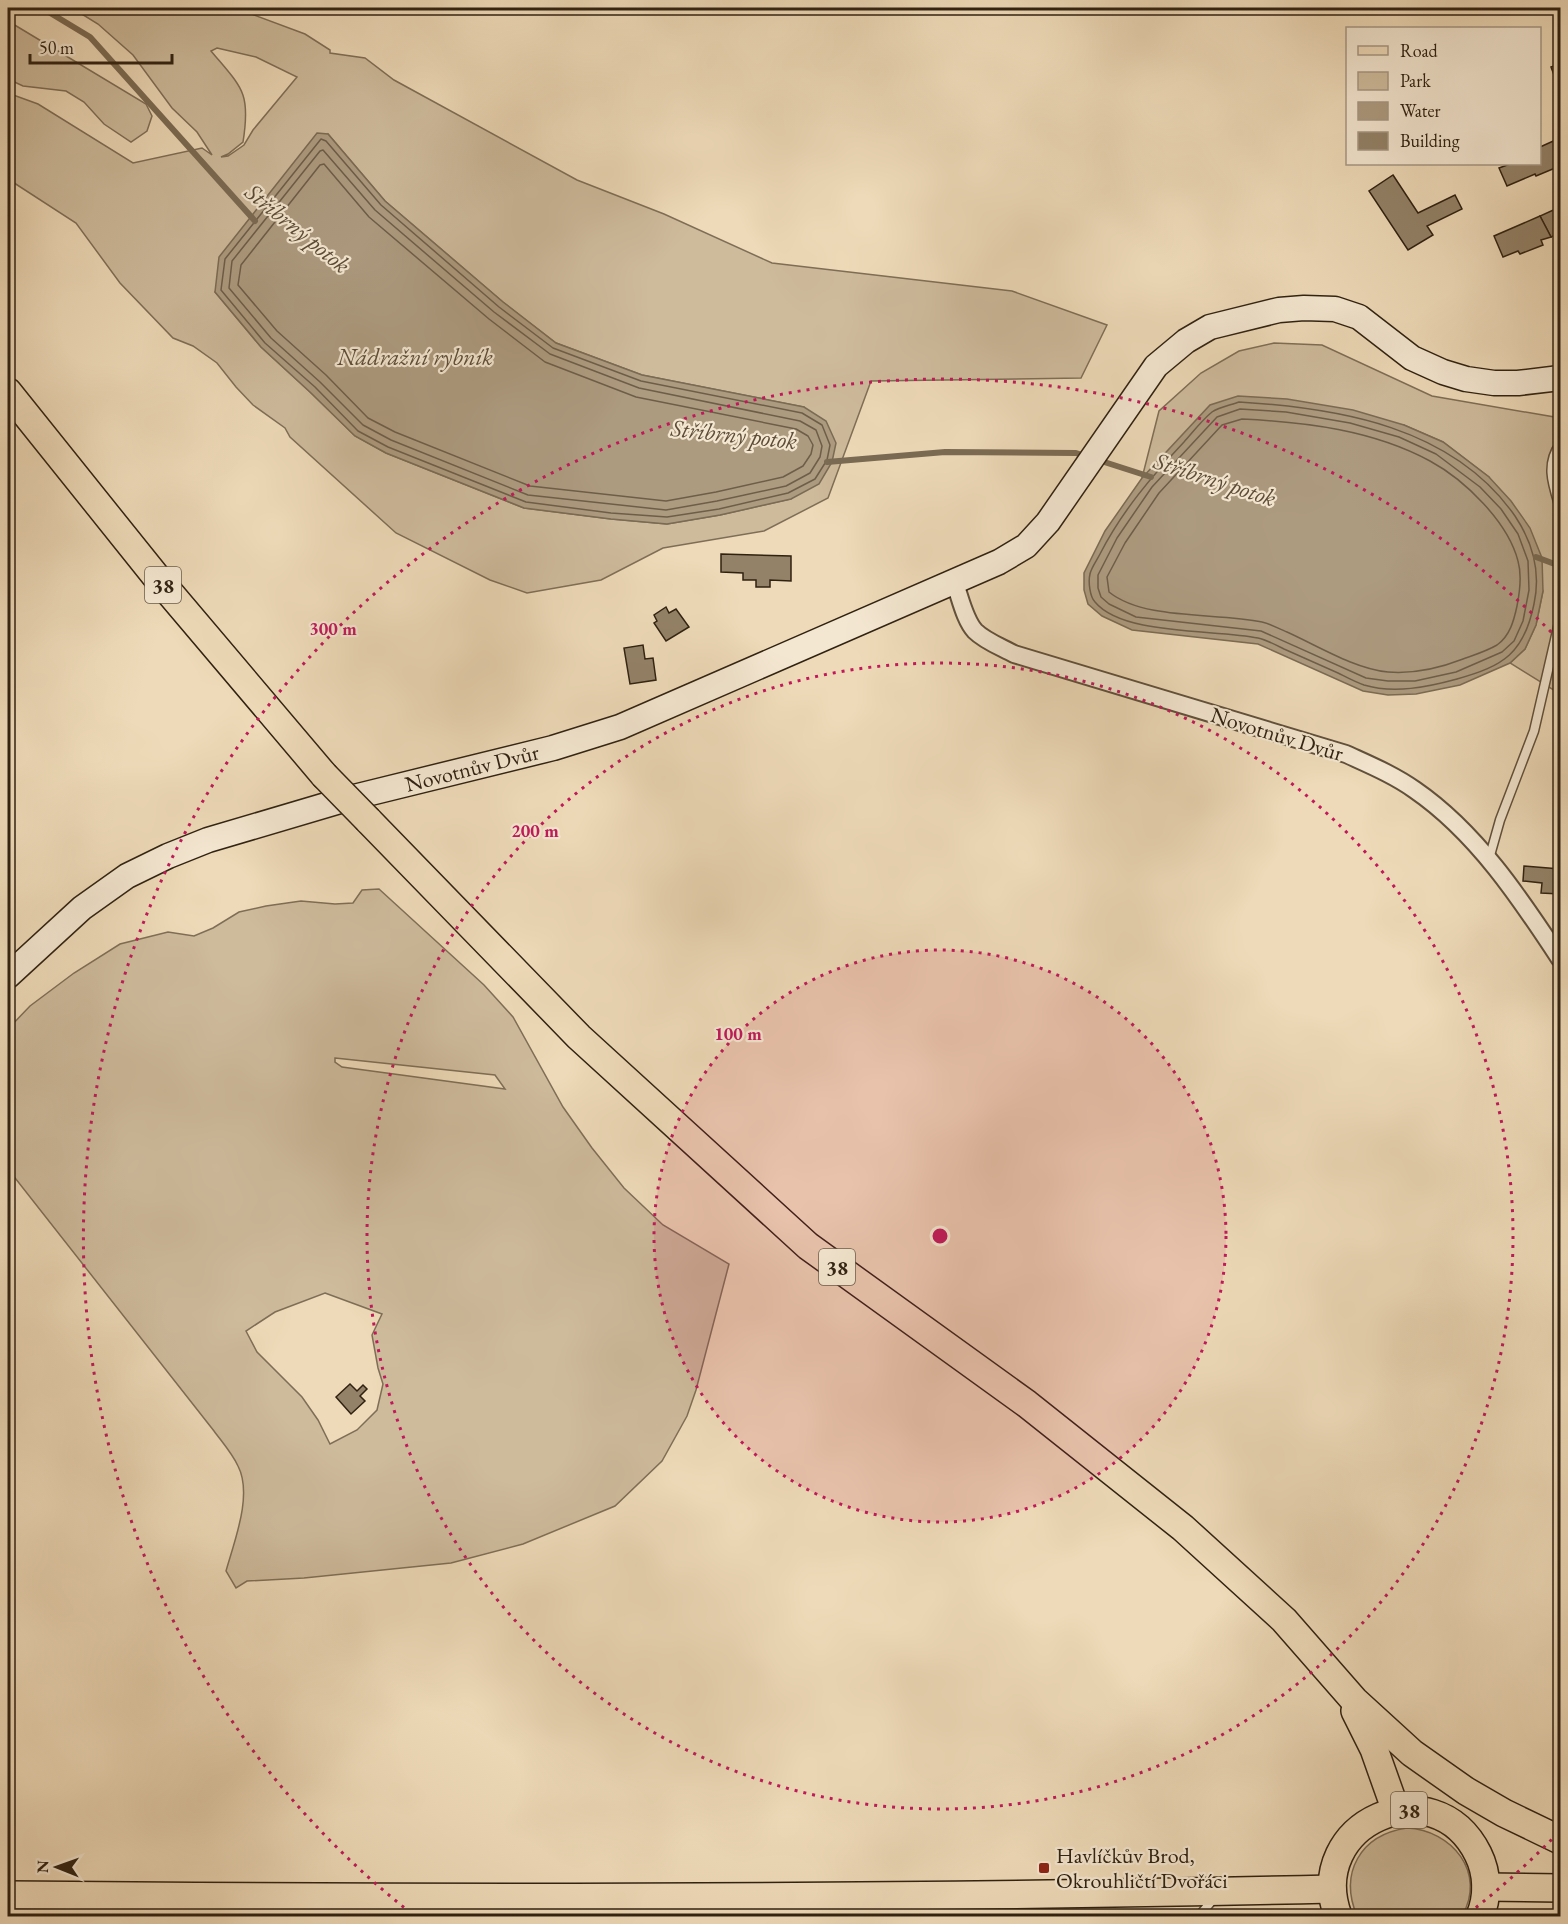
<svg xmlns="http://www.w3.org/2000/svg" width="1568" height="1924" viewBox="0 0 1568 1924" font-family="'EB Garamond',serif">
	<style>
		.green { fill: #cebb9c; stroke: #7f6e57; stroke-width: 1.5; fill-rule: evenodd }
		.water { fill: #ad9b80; stroke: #7b6b54; stroke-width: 1.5 }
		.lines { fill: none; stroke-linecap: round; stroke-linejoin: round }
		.shore { stroke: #6e5e49; stroke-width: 1.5 }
		.stream { stroke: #7b6b54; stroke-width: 6 }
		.building { fill: #938268; stroke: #302212; stroke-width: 1.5 }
		.lane-casing { stroke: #60503c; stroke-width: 11 }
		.street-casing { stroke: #60503c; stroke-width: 20 }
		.secondary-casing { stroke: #302212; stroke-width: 27 }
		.primary-casing { stroke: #302212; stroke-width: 30 }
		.lane { stroke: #f4e7d1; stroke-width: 8 }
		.street { stroke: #f4e7d1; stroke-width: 16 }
		.secondary { stroke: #f4e7d1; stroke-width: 24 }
		.primary { stroke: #eedab8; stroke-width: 27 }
		.primary-bridge-casing { stroke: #302212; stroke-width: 30; stroke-linecap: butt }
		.primary-bridge { stroke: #eedab8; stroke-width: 27 }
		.ring { fill: none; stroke: #c2185b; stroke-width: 3; stroke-dasharray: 3 6 }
		.poi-dot { fill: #8f2418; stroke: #f4e7d1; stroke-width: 2 }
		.labels { text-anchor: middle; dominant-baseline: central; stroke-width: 4.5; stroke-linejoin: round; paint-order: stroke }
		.shield { fill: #f4e7d1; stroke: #6b5d4b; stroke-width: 1.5 }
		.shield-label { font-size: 21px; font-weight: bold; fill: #302212 }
		.street-label { font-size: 22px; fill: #302212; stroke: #f4e7d1 }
		.poi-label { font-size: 22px; fill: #302212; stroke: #f4e7d1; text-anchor: start }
		.water-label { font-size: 24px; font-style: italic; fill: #5c4c38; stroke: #f4e7d1 }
		.centre { fill: #c2185b; stroke: #f4e7d1; stroke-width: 3 }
		.ring-label { font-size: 18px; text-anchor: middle; font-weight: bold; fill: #c2185b; stroke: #f4e7d1; stroke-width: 4.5; stroke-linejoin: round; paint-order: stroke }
	</style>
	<rect width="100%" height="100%" fill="#eedab8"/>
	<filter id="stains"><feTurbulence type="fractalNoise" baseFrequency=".00333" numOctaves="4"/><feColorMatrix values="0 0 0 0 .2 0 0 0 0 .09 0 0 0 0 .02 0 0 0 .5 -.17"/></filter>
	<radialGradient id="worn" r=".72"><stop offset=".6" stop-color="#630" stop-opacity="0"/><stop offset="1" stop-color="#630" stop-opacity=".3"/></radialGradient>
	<!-- green -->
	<g class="green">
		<path d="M72,8H235L305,34L330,50V53L365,58L394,80L577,180L664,214L772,263L1012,291L1107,325L1081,378L871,381L828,498L764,531L663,548L601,580L527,593L490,580L396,533L290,437L285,428L253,405L236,387L217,363L193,346L173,338L120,283L76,223L8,179V93L38,104L133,163L202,148L212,155L197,132L172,108L133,55L98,24ZM217,48L256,57L297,77L253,130L244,145L228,156L221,157L228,154L243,142C251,92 242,88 211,51ZM328,134L385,201L503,302L556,343L642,375L804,407L791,499L720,515L667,524L611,519L524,508L386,453L355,436L310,392L261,347L215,292Z"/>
		<path d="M8,21L146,104L152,116L147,131L131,142L104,124L84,102L66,91L23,86L8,79Z"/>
		<path d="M1274,343L1322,345L1432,396L1560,418V694L1510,663L1525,649L1536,625L1543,591L1489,477L1443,442L1404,425L1142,478L1159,411L1201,373L1239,351Z"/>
		<path d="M379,889L484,985L513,1017L563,1107L592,1148L624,1188L663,1225L729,1264L696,1390L687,1416L662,1461L615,1506L523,1544L451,1563L304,1578L247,1581L236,1588L226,1571C234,1542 253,1495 238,1466C232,1453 222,1442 214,1431L8,1169V1029L30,1006L74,973L120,944L168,932L194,936L213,928L239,912L266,906L301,901L335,904L353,903L362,890ZM335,1058L495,1075L505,1089L342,1067L335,1062ZM325,1293L382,1314L372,1335L378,1368L383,1384L377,1410L357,1430L330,1444L318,1420L302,1397L257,1352L246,1331L275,1312Z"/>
		<path d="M1407,1828C1452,1830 1487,1873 1462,1916H1357C1339,1873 1360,1835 1407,1828Z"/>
	</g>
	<!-- water -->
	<g class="water">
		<path d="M317,133L328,134L385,201L503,302L556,343L642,375L804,407L826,421L836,443L832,462L819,484L791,499L720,515L667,524L611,519L524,508L386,453L355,436L310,392L261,347L215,292L219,257Z"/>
		<path d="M1238,396L1287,399L1353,410L1404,425L1443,442L1489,477L1511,501L1530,528L1542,558L1543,591L1536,625L1525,649L1510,663L1460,685L1416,694L1388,695L1363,691L1258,644L1132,630L1102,616L1088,604L1084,590V573L1105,531L1142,478L1210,405Z"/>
	</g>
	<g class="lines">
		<!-- shore -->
		<g class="shore">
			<path d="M321,139L326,141L381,205L499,307L553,348L641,381L802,413L822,425L830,445L827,460L815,479L788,493L719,509L667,517L611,513L526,502L388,447L358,431L315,387L265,343L221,290L225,259Z"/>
			<path d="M323,150L375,210L494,312L550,354L639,388L800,421L816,430L822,446L820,457L810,473L786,486L717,501L666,510L528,495L391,440L363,425L320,382L271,338L229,288L232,261L320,151Z"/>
			<path d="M324,164L369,217L489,319L545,362L636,397L796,429L808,436L813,445L811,454L803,466L783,477L716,492L666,501L530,486L395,432L368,418L326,375L277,331L238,285L241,265L320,165Z"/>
			<path d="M1239,402C1340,408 1453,427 1515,516C1533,543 1541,572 1534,604C1524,653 1504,666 1457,679C1428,687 1394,694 1364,685C1355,682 1346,677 1338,673C1320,665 1302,657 1284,649C1276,645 1267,640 1258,638C1216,629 1123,636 1095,602C1090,597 1088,582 1090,574C1091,568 1097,560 1100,554C1122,511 1152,476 1184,442C1193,432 1202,420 1212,412C1219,407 1231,405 1239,402Z"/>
			<path d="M1240,409L1286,412L1350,423L1399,437L1436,454L1480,487L1501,509L1518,534L1528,561L1529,590L1523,621L1514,641L1502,652L1456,672L1415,681H1388L1366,678L1261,631L1136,617L1109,604L1101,597L1098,588V575L1117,538L1152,487L1217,417Z"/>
			<path d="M1242,419C1305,422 1373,430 1430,461C1465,480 1508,522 1518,561C1522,575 1520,591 1517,606C1514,620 1510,636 1497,645C1487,651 1474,655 1463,659C1440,668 1413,674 1388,672C1355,669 1318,646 1287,632C1279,629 1271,624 1262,622C1217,612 1145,621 1109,592L1107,577L1125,543L1159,493L1222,425Z"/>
		</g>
		<!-- stream -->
		<g class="stream">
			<path d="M42,8L90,37L255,221"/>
			<path d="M1098,460L1151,477"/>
			<path d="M827,462L945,452L1076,453L1085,456"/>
			<path d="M1536,557L1560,566"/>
		</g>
	</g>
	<!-- building -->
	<g class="building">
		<path d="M1560,64V91L1551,67Z"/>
		<path d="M1560,138V166L1536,176L1535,174L1507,186L1499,168L1510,164H1540V147Z"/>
		<path d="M1393,175L1418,213L1455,195L1462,209L1427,226L1433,235L1408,250L1369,191Z"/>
		<path d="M1560,207V235V233L1551,237L1540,216Z"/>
		<path d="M1540,216L1551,237L1541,240L1543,245L1520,254L1518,251L1503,257L1494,236Z"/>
		<path d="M721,554L791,556V581L770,580V587H756V580H743V573L721,572Z"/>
		<path d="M666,607L669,613L676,609L689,627L666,641L654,623L657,621L654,615Z"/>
		<path d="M643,645L645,659L653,658L656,680L630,684L624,648Z"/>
		<path d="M1524,866L1560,869V894L1541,893L1542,883L1523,881Z"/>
		<path d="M350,1384L357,1391L363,1385L367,1389L360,1396L365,1401L351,1414L336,1397Z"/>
	</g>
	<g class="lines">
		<defs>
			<g id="lane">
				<path d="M1560,444C1545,465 1553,485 1560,508"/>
				<path d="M1489,859L1500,820L1534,731L1560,618"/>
				<path d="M1199,1916L1216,1896"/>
			</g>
			<path id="street" d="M954,581C960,596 964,619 975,631C985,641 1001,647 1014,654L1346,754C1370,765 1394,775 1415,790C1476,832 1520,898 1560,959"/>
			<path id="secondary" d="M8,976L82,908L127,876L168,856L208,840L350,798L553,748L620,727L999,562L1026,546L1048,522L1156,366L1186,341L1210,327L1279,310L1304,308L1335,309L1359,317L1412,358L1443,372L1466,379L1494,383H1518L1560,378"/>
			<g id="primary">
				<path d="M8,392L158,579L324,775"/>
				<path d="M368,820L579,1037L808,1246L1027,1404L1183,1528L1284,1620L1354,1700L1412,1753L1466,1791L1504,1813L1560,1840"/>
				<path d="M1355,1711L1374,1749L1396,1811"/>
				<path d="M1486,1887L1560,1888"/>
				<path d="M8,1895C449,1899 890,1899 1332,1889"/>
				<path d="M1338,1916C1304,1823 1434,1766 1478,1854C1488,1874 1488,1897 1480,1916"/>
			</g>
		</defs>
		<!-- lane casing -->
		<use href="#lane" class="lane-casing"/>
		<!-- street casing -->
		<use href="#street" class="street-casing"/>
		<!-- secondary casing -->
		<use href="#secondary" class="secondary-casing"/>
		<!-- primary casing -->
		<use href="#primary" class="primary-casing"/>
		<!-- lane -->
		<use href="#lane" class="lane"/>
		<!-- street -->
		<use href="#street" class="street"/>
		<!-- secondary -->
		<use href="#secondary" class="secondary"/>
		<!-- primary -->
		<use href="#primary" class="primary"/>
		<defs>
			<path id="primary-bridge" d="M324,775L368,820"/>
		</defs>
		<!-- primary-bridge casing -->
		<use href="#primary-bridge" class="primary-bridge-casing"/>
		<!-- primary-bridge -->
		<use href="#primary-bridge" class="primary-bridge"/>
	</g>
	<!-- distance rings -->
	<circle cx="940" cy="1236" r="286" fill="#c2185b" fill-opacity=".12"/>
	<g class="ring">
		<circle cx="940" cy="1236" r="286"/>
		<circle cx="940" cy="1236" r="573"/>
		<path d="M1558 1833A859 859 0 0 1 1469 1913M411 1913A859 859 0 1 1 1558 639"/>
	</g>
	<!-- markers -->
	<rect class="poi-dot" x="1038" y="1862" width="12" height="12" rx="3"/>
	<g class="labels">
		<!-- shield labels -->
		<g class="shield">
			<rect x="145" y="567" width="36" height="36" rx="4.5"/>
			<rect x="819" y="1249" width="36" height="36" rx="4.5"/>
			<rect x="1391" y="1792" width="36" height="36" rx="4.5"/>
		</g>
		<g class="shield-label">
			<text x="163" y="585">38</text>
			<text x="837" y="1267">38</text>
			<text x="1409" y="1810">38</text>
		</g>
		<!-- street labels -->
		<g class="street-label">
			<text transform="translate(1277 734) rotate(17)">Novotnův Dvůr</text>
			<text transform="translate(472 768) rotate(-14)">Novotnův Dvůr</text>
		</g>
		<!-- poi labels -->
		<g class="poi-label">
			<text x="1056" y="1855">Havlíčkův Brod,<tspan x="1056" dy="25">Okrouhličtí Dvořáci</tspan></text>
		</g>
		<!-- water labels -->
		<g class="water-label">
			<text transform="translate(298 228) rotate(39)">Stříbrný potok</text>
			<text x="415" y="356">Nádražní rybník</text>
			<text transform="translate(734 434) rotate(6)">Stříbrný potok</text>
			<text transform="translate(1215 479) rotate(18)">Stříbrný potok</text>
		</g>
	</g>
	<circle cx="940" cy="1236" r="9" class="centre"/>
	<g class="ring-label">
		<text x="333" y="635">300 m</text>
		<text x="535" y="837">200 m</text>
		<text x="738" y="1040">100 m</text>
	</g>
	<!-- margin -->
	<rect width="1568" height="1924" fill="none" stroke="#eedab8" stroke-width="30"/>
	<rect x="9" y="9" width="1550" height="1906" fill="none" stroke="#302212" stroke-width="3"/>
	<rect x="15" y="15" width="1538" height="1894" fill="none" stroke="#302212" stroke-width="1.5"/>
	<!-- legend -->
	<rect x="1346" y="27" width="195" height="138" fill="#f4e7d1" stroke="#a69885" stroke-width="1.5"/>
	<rect x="1358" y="46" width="30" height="9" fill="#eedab8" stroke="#a69885" stroke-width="1.5"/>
	<text x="1400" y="57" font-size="18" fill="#302212">Road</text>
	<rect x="1358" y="72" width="30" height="18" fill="#cebb9c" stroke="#a69885" stroke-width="1.5"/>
	<text x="1400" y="87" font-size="18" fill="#302212">Park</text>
	<rect x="1358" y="102" width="30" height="18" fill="#ad9b80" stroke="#a69885" stroke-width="1.5"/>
	<text x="1400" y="117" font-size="18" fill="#302212">Water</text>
	<rect x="1358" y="132" width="30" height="18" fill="#938268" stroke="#a69885" stroke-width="1.5"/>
	<text x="1400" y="147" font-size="18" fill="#302212">Building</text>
	<!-- north arrow -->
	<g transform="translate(57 1867) rotate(271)" stroke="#f4e7d1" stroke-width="4.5" paint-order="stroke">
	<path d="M0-4.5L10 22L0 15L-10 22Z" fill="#302212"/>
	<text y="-9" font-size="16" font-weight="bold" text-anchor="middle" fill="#302212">N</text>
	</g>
	<!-- scale -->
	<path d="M30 54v9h142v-9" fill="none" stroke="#302212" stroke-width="3"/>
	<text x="39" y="54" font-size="18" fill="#302212" stroke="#f4e7d1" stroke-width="4.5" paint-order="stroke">50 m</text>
	<rect width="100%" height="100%" filter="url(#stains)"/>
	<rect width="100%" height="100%" fill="url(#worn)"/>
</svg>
